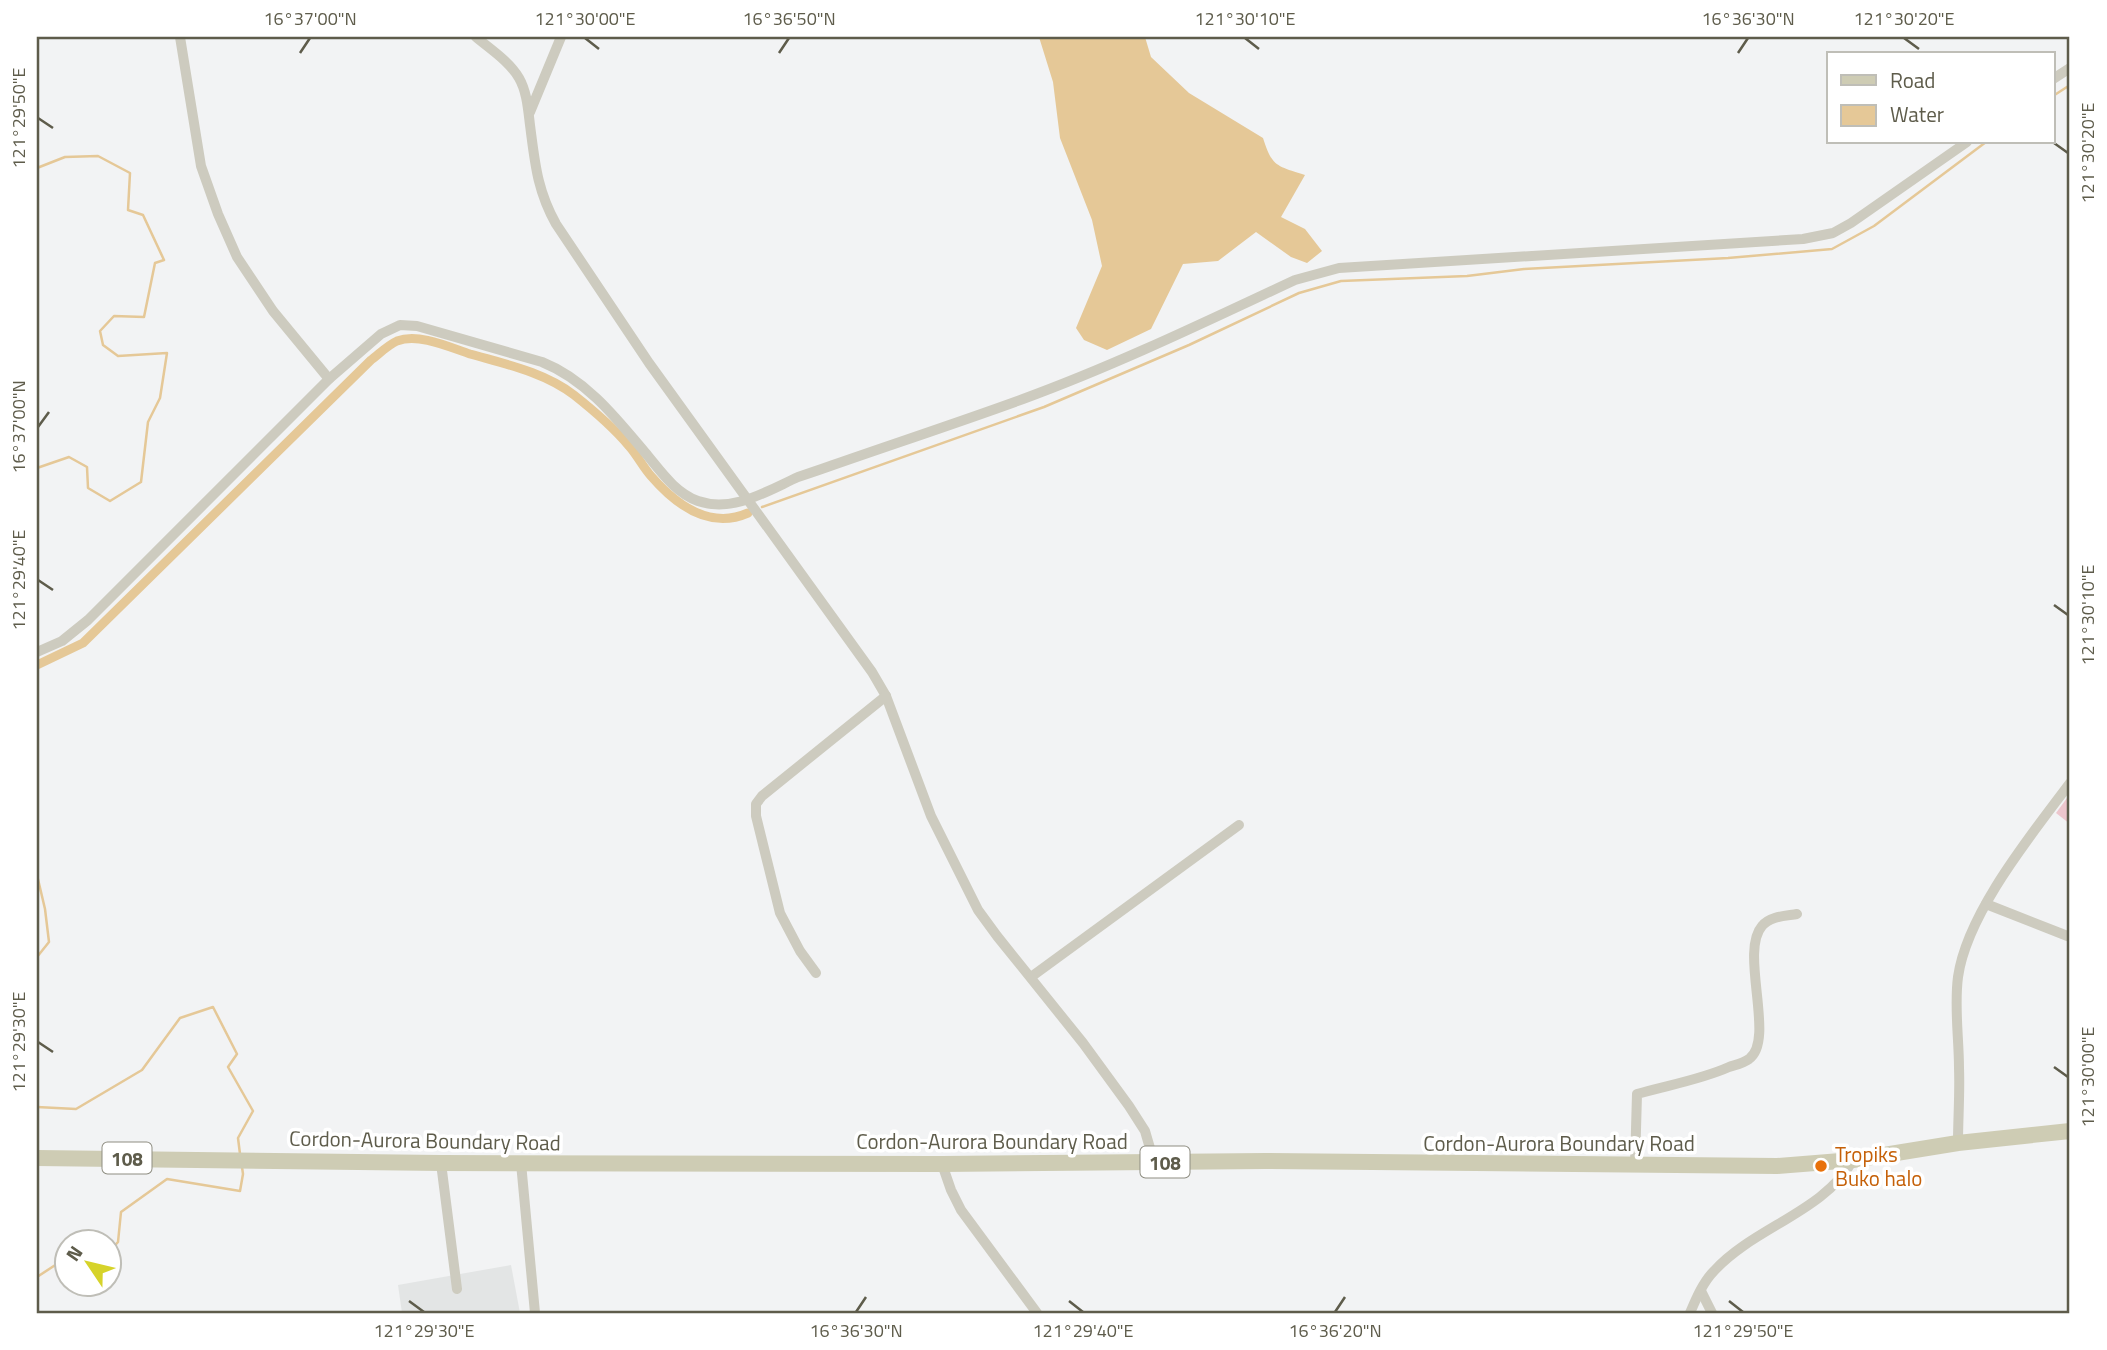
<svg xmlns="http://www.w3.org/2000/svg" width="2107" height="1350" viewBox="0 0 2107 1350" font-family="'Titillium Web',sans-serif">
	<style>
		.education { fill: #e3e5e5 }
		.green { fill: #edc6cd }
		.water { fill: #e5c897 }
		.lines { fill: none; stroke-linecap: round; stroke-linejoin: round }
		.stream { stroke: #e5c897; stroke-width: 2.5 }
		.canal { stroke: #e5c897; stroke-width: 9 }
		.street { stroke: #cdcbbf; stroke-width: 10 }
		.primary { stroke: #ceccb4; stroke-width: 16 }
		.ticks { fill: none; stroke: #5e5c4b; stroke-width: 2.5 }
		.food-dot { fill: #e8710a; stroke: #fff; stroke-width: 2.5 }
		.labels { text-anchor: middle; dominant-baseline: central; stroke-width: 7; stroke-linejoin: round; paint-order: stroke }
		.shield { fill: #fff; stroke: #8e8d81; stroke-width: 2 }
		.shield-label { font-size: 19px; font-weight: bold; fill: #5e5c4b }
		.street-label { font-size: 21px; fill: #5e5c4b; stroke: #fff }
		.food-label { font-size: 21px; fill: #c56008; stroke: #fff; text-anchor: start }
		.neatline { fill: none; stroke: #5e5c4b; stroke-width: 2.5 }
		.ticks-label { font-size: 18px; text-anchor: middle; fill: #5e5c4b }
	</style>
	<rect width="100%" height="100%" fill="#f2f3f4"/>
	<!-- education -->
	<path class="education" d="M511,1265L520,1313H402L398,1285Z"/>
	<!-- green -->
	<path class="green" d="M2070,794V824L2056,813Z"/>
	<!-- water -->
	<path class="water" d="M1039,37H1145L1151,57L1189,93L1263,138C1272,167 1277,166 1305,175L1281,217L1305,229L1322,251L1307,263L1291,257L1256,232L1218,261L1183,264L1151,329L1107,350L1084,340L1076,328L1102,266L1092,220L1060,138L1053,82Z"/>
	<g class="lines">
		<!-- stream -->
		<g class="stream">
			<path d="M2053,96L2070,85"/>
			<path d="M37,168L65,157L98,156L130,173L128,210L143,215L164,260L155,263L144,317L114,316L100,331L103,345L118,356L167,353L160,398L148,422L141,482L110,501L88,488L87,467L69,457L37,468"/>
			<path d="M762,507L1044,407L1189,345L1299,293L1341,281L1467,276L1524,269L1728,258L1832,249L1874,226L1986,142"/>
			<path d="M37,875L45,909L49,942L37,957"/>
			<path d="M37,1107L76,1109L142,1070L180,1018L213,1007L237,1054L228,1067L253,1111L238,1138L240,1154"/>
			<path d="M108,1253L118,1242L121,1212L167,1179L240,1191L243,1174L242,1167"/>
			<path d="M37,1277L66,1258"/>
		</g>
		<!-- canal -->
		<path class="canal" d="M37,665L83,643L371,360C379,354 388,345 397,341C419,333 449,347 470,354C505,364 544,372 574,395C593,410 613,427 629,446C637,455 643,467 651,476C676,505 709,530 748,513"/>
		<!-- street -->
		<g class="street">
			<path d="M180,37L201,166L218,214L237,257L273,311L329,379"/>
			<path d="M476,37C490,49 509,61 519,78C527,92 528,109 530,125C535,163 537,190 556,224L649,363L872,672L886,696L931,816L978,910L997,936L1083,1043L1129,1106L1145,1131L1154,1162"/>
			<path d="M2053,79L2070,68"/>
			<path d="M530,112L561,37"/>
			<path d="M37,652L62,641L88,620L329,379L381,334L400,325L417,326L542,362C587,380 617,419 648,456C662,473 676,493 698,501C733,513 767,491 798,477C810,473 822,469 833,465C896,443 960,422 1023,399C1116,365 1205,322 1295,280L1339,268L1803,239L1833,233L1851,223L1967,142"/>
			<path d="M1986,904L2070,937"/>
			<path d="M816,973L800,951L780,913L756,816V804L762,796L886,696"/>
			<path d="M1031,977L1239,825"/>
			<path d="M1958,1143C1958,1118 1960,1093 1959,1068C1959,1038 1954,1007 1958,977C1967,913 2032,834 2070,783"/>
			<path d="M441,1163L457,1289"/>
			<path d="M521,1163L535,1313"/>
			<path d="M942,1164L951,1190L961,1210L1037,1313"/>
			<path d="M1635,1165L1637,1094C1668,1085 1700,1080 1729,1067C1735,1065 1744,1063 1749,1059C1776,1040 1739,952 1762,926C1770,916 1786,916 1797,914"/>
			<path d="M1701,1291L1712,1313"/>
			<path d="M1690,1313C1696,1299 1703,1282 1714,1271C1754,1227 1824,1212 1853,1160"/>
		</g>
		<!-- primary -->
		<path class="primary" d="M37,1158L441,1163L942,1164L1265,1161L1777,1166L1853,1160L1958,1143L2070,1131"/>
	</g>
	<!-- ticks -->
	<path class="ticks" d="M585,38L599,49M1245,38L1259,49M1904,38L1919,49M300,53L310,38M779,53L789,38M1738,53L1748,38M38,118L53,128M2054,143L2068,153M38,427L49,412M38,580L53,590M2054,605L2068,615M38,1042L53,1052M2054,1067L2068,1077M409,1301L424,1312M1069,1301L1083,1312M1729,1301L1743,1312M856,1312L866,1297M1335,1312L1345,1297"/>
	<!-- markers -->
	<circle class="food-dot" cx="1821" cy="1166" r="7"/>
	<g class="labels">
		<!-- shield labels -->
		<g class="shield">
			<rect x="102.5" y="1142.5" width="49" height="31" rx="5"/>
			<rect x="1140.5" y="1146.5" width="49" height="31" rx="5"/>
		</g>
		<g class="shield-label">
			<text x="127" y="1158">108</text>
			<text x="1165" y="1162">108</text>
		</g>
		<!-- street labels -->
		<g class="street-label">
			<text transform="translate(425 1140) rotate(1)">Cordon-Aurora Boundary Road</text>
			<text x="992" y="1141">Cordon-Aurora Boundary Road</text>
			<text x="1559" y="1143">Cordon-Aurora Boundary Road</text>
		</g>
		<!-- food labels -->
		<g class="food-label">
			<text x="1835" y="1154">Tropiks<tspan x="1835" dy="24">Buko halo</tspan></text>
		</g>
	</g>
	<!-- border -->
	<rect width="2107" height="1350" fill="none" stroke="#ffffff" stroke-width="77"/>
	<!-- legend -->
	<rect x="1827" y="52" width="228" height="91" fill="#ffffff" stroke="#bfbeb7" stroke-width="2"/>
	<rect x="1841" y="75" width="35" height="10" fill="#ceccb4" stroke="#bfbeb7" stroke-width="2"/>
	<text x="1890" y="88" font-size="21" fill="#5e5c4b">Road</text>
	<rect x="1841" y="105" width="35" height="21" fill="#e5c897" stroke="#bfbeb7" stroke-width="2"/>
	<text x="1890" y="122" font-size="21" fill="#5e5c4b">Water</text>
	<!-- north arrow -->
	<g transform="translate(88 1263) rotate(305)"><circle r="33" fill="#ffffff" stroke="#bfbeb7" stroke-width="2"/>
	<path d="M0-5L12 26L0 18L-12 26Z" fill="#d6d32a"/>
	<text y="-10" font-size="19" font-weight="bold" text-anchor="middle" fill="#5e5c4b">N</text>
	</g>
	<rect x="38" y="38" width="2030" height="1274" class="neatline"/>
	<g class="ticks-label">
		<text x="310" y="25">16°37'00"N</text>
		<text x="585" y="25">121°30'00"E</text>
		<text x="789" y="25">16°36'50"N</text>
		<text x="1245" y="25">121°30'10"E</text>
		<text x="1748" y="25">16°36'30"N</text>
		<text x="1904" y="25">121°30'20"E</text>
		<text transform="translate(19 118) rotate(-90)" y="6">121°29'50"E</text>
		<text transform="translate(2088 153) rotate(-90)" y="6">121°30'20"E</text>
		<text transform="translate(19 427) rotate(-90)" y="6">16°37'00"N</text>
		<text transform="translate(19 580) rotate(-90)" y="6">121°29'40"E</text>
		<text transform="translate(2088 615) rotate(-90)" y="6">121°30'10"E</text>
		<text transform="translate(19 1042) rotate(-90)" y="6">121°29'30"E</text>
		<text transform="translate(2088 1077) rotate(-90)" y="6">121°30'00"E</text>
		<text x="424" y="1337">121°29'30"E</text>
		<text x="856" y="1337">16°36'30"N</text>
		<text x="1083" y="1337">121°29'40"E</text>
		<text x="1335" y="1337">16°36'20"N</text>
		<text x="1743" y="1337">121°29'50"E</text>
	</g>
</svg>
